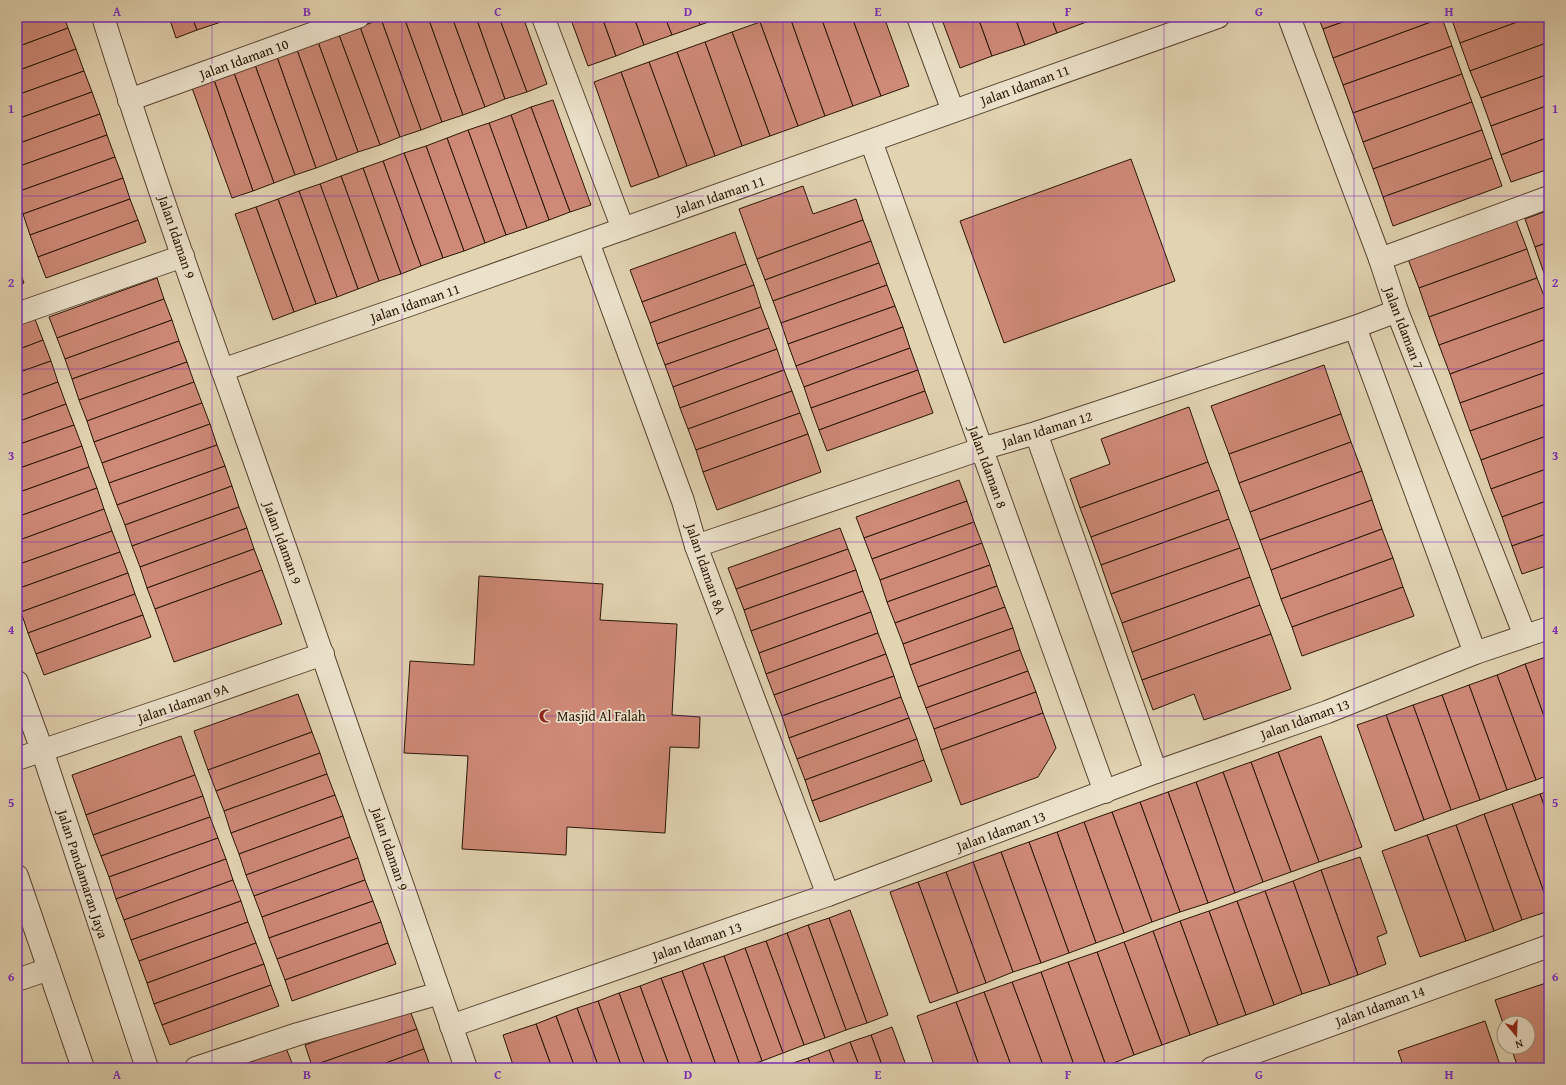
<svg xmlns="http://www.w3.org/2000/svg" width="1566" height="1085" viewBox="0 0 1566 1085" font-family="'Gentium Book Plus',serif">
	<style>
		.building { fill: #ce8977; stroke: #291505 }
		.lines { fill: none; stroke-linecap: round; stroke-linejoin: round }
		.minor-casing { stroke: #574430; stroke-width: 24 }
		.minor { stroke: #ece2cc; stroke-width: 22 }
		.grid { fill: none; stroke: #7b2cbf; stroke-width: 1; stroke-opacity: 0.55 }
		.labels { text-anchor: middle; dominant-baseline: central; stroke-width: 3.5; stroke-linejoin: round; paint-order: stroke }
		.street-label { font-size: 14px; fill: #291505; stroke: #ece2cc }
		.poi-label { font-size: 14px; fill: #291505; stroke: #ece2cc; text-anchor: start }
		.neatline { fill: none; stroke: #7b2cbf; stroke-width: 1.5 }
		.grid-label { font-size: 13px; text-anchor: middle; font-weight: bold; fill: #7b2cbf }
	</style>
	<rect width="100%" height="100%" fill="#e2d3b1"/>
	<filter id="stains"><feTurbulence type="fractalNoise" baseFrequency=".005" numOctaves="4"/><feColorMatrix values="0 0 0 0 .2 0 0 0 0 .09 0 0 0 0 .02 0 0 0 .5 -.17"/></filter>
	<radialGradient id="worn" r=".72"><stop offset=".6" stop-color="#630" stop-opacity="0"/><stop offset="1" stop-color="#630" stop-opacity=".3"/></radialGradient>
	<!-- building -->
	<g class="building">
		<path d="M17,17H32L17,23Z"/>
		<path d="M32,17H64L68,28L17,47V23Z"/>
		<path d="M169,17H192L197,30L176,38Z"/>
		<path d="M192,17H216L218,23L197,30Z"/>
		<path d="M216,17H233L218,23Z"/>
		<path d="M387,17H404L442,122L421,130L381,19Z"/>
		<path d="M404,17H428L463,115L442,122Z"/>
		<path d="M428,17H452L485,107L463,115Z"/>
		<path d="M452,17H476L505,99L485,107Z"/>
		<path d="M476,17H499L527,92L505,99Z"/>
		<path d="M499,17H523L547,84L527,92Z"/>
		<path d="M570,17H602L616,56L588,66Z"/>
		<path d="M602,17H634L644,45L616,56Z"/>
		<path d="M634,17H665L672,35L644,45Z"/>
		<path d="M665,17H697L700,25L672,35Z"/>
		<path d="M697,17H722L700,25Z"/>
		<path d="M774,17H790L825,116L798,126L760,22Z"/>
		<path d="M790,17H821L853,106L825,116Z"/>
		<path d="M821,17H852L881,96L853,106Z"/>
		<path d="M852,17H884L909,86L881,96Z"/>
		<path d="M941,17H978L992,56L960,68Z"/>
		<path d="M978,17H1015L1025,45L992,56Z"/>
		<path d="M1015,17H1051L1057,33L1025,45Z"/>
		<path d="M1051,17H1087L1089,21L1057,33Z"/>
		<path d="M1087,17H1101L1089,21Z"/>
		<path d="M1318,17H1357L1323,29Z"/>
		<path d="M1357,17H1441L1442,18L1333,58L1323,29Z"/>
		<path d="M1451,17H1531L1460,43Z"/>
		<path d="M1531,17H1549V42L1470,71L1460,43Z"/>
		<path d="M1442,18L1452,46L1343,85L1333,58Z"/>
		<path d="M381,19L421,130L400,137L360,27Z"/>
		<path d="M760,22L798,126L770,136L732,32Z"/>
		<path d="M360,27L400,137L380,145L339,35Z"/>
		<path d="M68,28L76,49L17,71V47Z"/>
		<path d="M732,32L770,136L742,146L705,42Z"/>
		<path d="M339,35L380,145L358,152L318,42Z"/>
		<path d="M318,42L358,152L337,160L297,50Z"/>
		<path d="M705,42L742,146L715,156L677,52Z"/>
		<path d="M1549,42V74L1481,98L1470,71Z"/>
		<path d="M1452,46L1462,74L1353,113L1343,85Z"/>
		<path d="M76,49L84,71L17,95V71Z"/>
		<path d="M297,50L337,160L316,168L277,57Z"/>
		<path d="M677,52L715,156L687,166L649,62Z"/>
		<path d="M277,57L316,168L295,175L255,65Z"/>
		<path d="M649,62L687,166L659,177L621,72Z"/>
		<path d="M255,65L295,175L274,183L234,73Z"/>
		<path d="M84,71L92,92L17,119V95Z"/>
		<path d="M621,72L659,177L631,187L594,82Z"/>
		<path d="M234,73L274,183L253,191L214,80Z"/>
		<path d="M1462,74L1472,102L1363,142L1353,113Z"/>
		<path d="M1549,74V105L1491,126L1481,98Z"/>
		<path d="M214,80L253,191L232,198L192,88Z"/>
		<path d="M92,92L100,114L17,144V119Z"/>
		<path d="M553,100L591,205L570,212L531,107Z"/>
		<path d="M1472,102L1482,130L1373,169L1363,142Z"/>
		<path d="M1549,105V137L1501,155L1491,126Z"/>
		<path d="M531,107L570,212L549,220L511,115Z"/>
		<path d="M100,114L107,135L17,167V144Z"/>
		<path d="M511,115L549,220L527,228L489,123Z"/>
		<path d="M489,123L527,228L506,235L468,130Z"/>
		<path d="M468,130L506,235L485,243L447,138Z"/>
		<path d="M1482,130L1492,158L1383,197L1373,169Z"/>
		<path d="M107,135L115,157L17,192V167Z"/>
		<path d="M1549,137V169L1511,182L1501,155Z"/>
		<path d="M447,138L485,243L464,251L426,146Z"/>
		<path d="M426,146L464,251L443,258L404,153Z"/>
		<path d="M404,153L443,258L421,266L383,161Z"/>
		<path d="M115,157L123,178L23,214L17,199V192Z"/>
		<path d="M1492,158L1502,186L1393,226L1383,197Z"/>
		<path d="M1131,159L1175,281L1004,343L960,221Z"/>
		<path d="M383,161L421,266L401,274L363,168Z"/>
		<path d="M363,168L401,274L379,281L341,176Z"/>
		<path d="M341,176L379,281L358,289L320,184Z"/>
		<path d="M123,178L130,199L30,235L23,214Z"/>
		<path d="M320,184L358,289L337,297L299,191Z"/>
		<path d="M803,186L813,214L856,199L863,220L757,259L739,209Z"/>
		<path d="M299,191L337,297L316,304L278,199Z"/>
		<path d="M130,199L138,220L38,257L30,235Z"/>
		<path d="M278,199L316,304L294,312L256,207Z"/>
		<path d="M256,207L294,312L273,320L235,214Z"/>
		<path d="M1549,210V242L1535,247L1525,219Z"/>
		<path d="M138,220L146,242L46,278L38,257Z"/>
		<path d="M863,220L871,241L765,280L757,259Z"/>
		<path d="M1516,220L1527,249L1419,288L1408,259Z"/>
		<path d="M735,232L746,264L642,302L630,270Z"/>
		<path d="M871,241L879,263L773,301L765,280Z"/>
		<path d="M1549,242V275L1545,276L1535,247Z"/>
		<path d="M1527,249L1537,278L1429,317L1419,288Z"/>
		<path d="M879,263L887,285L781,323L773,301Z"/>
		<path d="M17,264L24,283L17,286Z"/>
		<path d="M746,264L754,285L650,323L642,302Z"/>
		<path d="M1549,275V287L1545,276Z"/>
		<path d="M157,278L164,299L57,338L49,317Z"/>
		<path d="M1537,278L1548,306L1439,345L1429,317Z"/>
		<path d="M754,285L761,307L657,344L650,323Z"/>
		<path d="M887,285L895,306L788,344L781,323Z"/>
		<path d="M164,299L172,320L65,359L57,338Z"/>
		<path d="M895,306L903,327L796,366L788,344Z"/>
		<path d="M1548,306L1549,310V338L1450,374L1439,345Z"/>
		<path d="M761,307L769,328L665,365L657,344Z"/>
		<path d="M35,319L43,340L17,350V326Z"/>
		<path d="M172,320L179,341L72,379L65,359Z"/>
		<path d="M903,327L910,348L804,387L796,366Z"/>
		<path d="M769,328L777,349L673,387L665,365Z"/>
		<path d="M1549,338V371L1460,403L1450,374Z"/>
		<path d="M43,340L51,361L17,373V350Z"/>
		<path d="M179,341L187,362L79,400L72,379Z"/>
		<path d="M910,348L918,370L811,408L804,387Z"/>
		<path d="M777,349L784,370L680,408L673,387Z"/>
		<path d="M51,361L58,382L17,397V373Z"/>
		<path d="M187,362L194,382L87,421L79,400Z"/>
		<path d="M1324,365L1341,414L1229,454L1211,406Z"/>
		<path d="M784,370L792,391L688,429L680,408Z"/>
		<path d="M918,370L925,391L819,430L811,408Z"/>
		<path d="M1549,371V403L1470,431L1460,403Z"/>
		<path d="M58,382L66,404L17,422V397Z"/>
		<path d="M194,382L202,403L94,442L87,421Z"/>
		<path d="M792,391L800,413L696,450L688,429Z"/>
		<path d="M925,391L933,413L827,451L819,430Z"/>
		<path d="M202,403L210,424L102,463L94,442Z"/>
		<path d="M1549,403V435L1481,460L1470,431Z"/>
		<path d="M66,404L74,425L17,445V422Z"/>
		<path d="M1189,407L1208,462L1080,508L1070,479L1110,464L1101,439Z"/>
		<path d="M800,413L808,434L703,472L696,450Z"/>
		<path d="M1341,414L1351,442L1239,483L1229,454Z"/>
		<path d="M210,424L217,445L109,483L102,463Z"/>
		<path d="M74,425L82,446L17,469V445Z"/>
		<path d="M808,434L821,472L717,510L703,472Z"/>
		<path d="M1549,435V468L1491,489L1481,460Z"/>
		<path d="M1351,442L1362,471L1250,512L1239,483Z"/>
		<path d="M217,445L225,466L117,505L109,483Z"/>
		<path d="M82,446L89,467L17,493V469Z"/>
		<path d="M1208,462L1219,490L1091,537L1080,508Z"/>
		<path d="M225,466L232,486L125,525L117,505Z"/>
		<path d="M89,467L97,488L17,517V493Z"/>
		<path d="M1549,468V500L1502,517L1491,489Z"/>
		<path d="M1362,471L1372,500L1260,540L1250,512Z"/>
		<path d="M959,480L967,501L864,538L856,517Z"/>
		<path d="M232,486L239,507L132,546L125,525Z"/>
		<path d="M97,488L104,509L17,541V517Z"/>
		<path d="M1219,490L1229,519L1101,565L1091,537Z"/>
		<path d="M1372,500L1382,529L1271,570L1260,540Z"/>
		<path d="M1549,500V533L1512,546L1502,517Z"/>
		<path d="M967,501L974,522L872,559L864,538Z"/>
		<path d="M239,507L247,528L140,567L132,546Z"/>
		<path d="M104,509L112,531L17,565V541Z"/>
		<path d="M1229,519L1240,548L1111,594L1101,565Z"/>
		<path d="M974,522L982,543L880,580L872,559Z"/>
		<path d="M247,528L254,549L147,588L140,567Z"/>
		<path d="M840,528L848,549L736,589L728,568Z"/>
		<path d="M1382,529L1393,558L1281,599L1271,570Z"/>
		<path d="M112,531L120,552L17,589V565Z"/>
		<path d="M1549,533V565L1522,574L1512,546Z"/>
		<path d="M982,543L990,565L887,602L880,580Z"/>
		<path d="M1240,548L1250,577L1122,623L1111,594Z"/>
		<path d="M254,549L262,570L155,609L147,588Z"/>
		<path d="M848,549L856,570L744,610L736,589Z"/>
		<path d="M120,552L128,573L21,612L17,601V589Z"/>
		<path d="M1393,558L1403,587L1292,627L1281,599Z"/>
		<path d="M990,565L997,586L895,623L887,602Z"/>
		<path d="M262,570L282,624L174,662L155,609Z"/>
		<path d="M856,570L863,591L751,631L744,610Z"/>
		<path d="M128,573L135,594L28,633L21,612Z"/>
		<path d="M479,576L603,584L600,620L677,624L672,715L700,717L699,748L670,747L665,833L567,827L566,855L462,849L468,756L404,753L410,661L474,665Z"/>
		<path d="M1250,577L1260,605L1132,652L1122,623Z"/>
		<path d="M997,586L1005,607L903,644L895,623Z"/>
		<path d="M1403,587L1414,616L1302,656L1292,627Z"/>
		<path d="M863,591L871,612L759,653L751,631Z"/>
		<path d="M135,594L143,615L36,654L28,633Z"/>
		<path d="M1260,605L1271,634L1142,680L1132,652Z"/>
		<path d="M1005,607L1013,628L910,665L903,644Z"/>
		<path d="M871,612L878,633L766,674L759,653Z"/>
		<path d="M143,615L151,637L44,675L36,654Z"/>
		<path d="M1013,628L1020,650L918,687L910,665Z"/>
		<path d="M878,633L886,654L774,695L766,674Z"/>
		<path d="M1271,634L1291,689L1204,720L1194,694L1153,710L1142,680Z"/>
		<path d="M1020,650L1028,671L926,708L918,687Z"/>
		<path d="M886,654L894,676L782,716L774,695Z"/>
		<path d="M1549,656V730L1525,664Z"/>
		<path d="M1525,664L1549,730V775L1536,780L1497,675Z"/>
		<path d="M1028,671L1036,692L934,729L926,708Z"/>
		<path d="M1497,675L1536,780L1507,790L1469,685Z"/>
		<path d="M894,676L901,697L789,738L782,716Z"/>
		<path d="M1469,685L1507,790L1480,800L1442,695Z"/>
		<path d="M1036,692L1043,713L941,750L934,729Z"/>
		<path d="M298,694L312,732L208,770L194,731Z"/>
		<path d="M1442,695L1480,800L1451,810L1413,705Z"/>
		<path d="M901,697L909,718L797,759L789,738Z"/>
		<path d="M1413,705L1451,810L1424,820L1386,715Z"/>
		<path d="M1043,713L1056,748L1038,777L961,805L941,750Z"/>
		<path d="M1386,715L1424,820L1395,831L1357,725Z"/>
		<path d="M909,718L917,739L805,780L797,759Z"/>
		<path d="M312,732L320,753L216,791L208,770Z"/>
		<path d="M181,736L195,775L86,815L72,775Z"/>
		<path d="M1321,736L1362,847L1319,862L1278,752Z"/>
		<path d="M917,739L924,760L812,801L805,780Z"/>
		<path d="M1278,752L1319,862L1291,872L1251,762Z"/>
		<path d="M320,753L327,774L224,811L216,791Z"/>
		<path d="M924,760L932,781L820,822L812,801Z"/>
		<path d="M1251,762L1291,872L1263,882L1223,772Z"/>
		<path d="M1223,772L1263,882L1235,893L1196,782Z"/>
		<path d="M327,774L335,795L231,833L224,811Z"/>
		<path d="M195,775L203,796L93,835L86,815Z"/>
		<path d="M1196,782L1235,893L1208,903L1168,792Z"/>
		<path d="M1549,791V819L1540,794Z"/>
		<path d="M1168,792L1208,903L1180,912L1140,802Z"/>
		<path d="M1540,794L1549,819V906L1512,804Z"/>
		<path d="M335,795L343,816L239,854L231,833Z"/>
		<path d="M203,796L210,817L101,856L93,835Z"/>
		<path d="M1140,802L1180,912L1152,922L1112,812Z"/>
		<path d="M1512,804L1549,906V911L1522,920L1484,814Z"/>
		<path d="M1112,812L1152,922L1124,933L1084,822Z"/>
		<path d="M1484,814L1522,920L1494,931L1456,825Z"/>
		<path d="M343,816L350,837L246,875L239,854Z"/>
		<path d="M210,817L218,838L109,877L101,856Z"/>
		<path d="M1084,822L1124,933L1096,943L1057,832Z"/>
		<path d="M1456,825L1494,931L1466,941L1427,835Z"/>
		<path d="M1057,832L1096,943L1069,953L1029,842Z"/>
		<path d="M1427,835L1466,941L1420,957L1382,851Z"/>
		<path d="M350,837L358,858L254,896L246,875Z"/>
		<path d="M218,838L226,859L116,899L109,877Z"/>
		<path d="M1029,842L1069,953L1041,963L1001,852Z"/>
		<path d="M1001,852L1041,963L1013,972L973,862Z"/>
		<path d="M1360,857L1387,933L1377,937L1386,964L1358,975L1321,870Z"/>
		<path d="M358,858L365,880L262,917L254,896Z"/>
		<path d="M226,859L233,880L124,920L116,899Z"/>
		<path d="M973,862L1013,972L986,983L946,872Z"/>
		<path d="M1321,870L1358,975L1330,985L1293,881Z"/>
		<path d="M946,872L986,983L958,993L918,882Z"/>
		<path d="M233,880L241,901L131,940L124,920Z"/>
		<path d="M365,880L373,901L269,938L262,917Z"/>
		<path d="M1293,881L1330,985L1302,994L1265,891Z"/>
		<path d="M918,882L958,993L930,1003L890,892Z"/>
		<path d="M1265,891L1302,994L1274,1005L1237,901Z"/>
		<path d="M241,901L248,922L139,961L131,940Z"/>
		<path d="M373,901L381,922L277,959L269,938Z"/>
		<path d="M1237,901L1274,1005L1246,1015L1209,911Z"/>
		<path d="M850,910L888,1015L867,1023L829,918Z"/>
		<path d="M1209,911L1246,1015L1218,1025L1180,921Z"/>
		<path d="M829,918L867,1023L846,1030L808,925Z"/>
		<path d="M1180,921L1218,1025L1190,1035L1153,931Z"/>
		<path d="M248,922L256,943L147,983L139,961Z"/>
		<path d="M381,922L388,943L285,980L277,959Z"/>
		<path d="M808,925L846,1030L825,1038L787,933Z"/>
		<path d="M1153,931L1190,1035L1162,1045L1124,942Z"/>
		<path d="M787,933L825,1038L804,1045L766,941Z"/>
		<path d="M766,941L804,1045L783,1053L745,948Z"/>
		<path d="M1124,942L1162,1045L1134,1055L1097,952Z"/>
		<path d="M256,943L264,964L154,1004L147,983Z"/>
		<path d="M388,943L396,964L292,1001L285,980Z"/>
		<path d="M745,948L783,1053L762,1061L724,956Z"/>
		<path d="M1097,952L1134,1055L1106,1066L1068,962Z"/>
		<path d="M724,956L762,1061L741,1068L703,963Z"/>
		<path d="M1068,962L1106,1066L1099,1068H1075L1041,972Z"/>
		<path d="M703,963L741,1068H717L682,971Z"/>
		<path d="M264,964L271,985L162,1025L154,1004Z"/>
		<path d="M682,971L717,1068H694L661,978Z"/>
		<path d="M1041,972L1075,1068H1044L1012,982Z"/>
		<path d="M661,978L694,1068H670L640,986Z"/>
		<path d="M1012,982L1044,1068H1012L984,992Z"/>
		<path d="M1549,982V1068H1518L1511,1047H1528V1023H1504V1026L1495,1000Z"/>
		<path d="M271,985L279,1006L170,1045L162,1025Z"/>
		<path d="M640,986L670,1068H646L619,993Z"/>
		<path d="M984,992L1012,1068H980L956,1002Z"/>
		<path d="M619,993L646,1068H622L598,1001Z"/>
		<path d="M598,1001L622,1068H599L577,1008Z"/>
		<path d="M956,1002L980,1068H935L917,1016Z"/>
		<path d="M409,1008L417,1029L312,1066L305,1045Z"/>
		<path d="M577,1008L599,1068H575L556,1016Z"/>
		<path d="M556,1016L575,1068H552L536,1024Z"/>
		<path d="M1485,1021L1501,1068H1404L1398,1051Z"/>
		<path d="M536,1024L552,1068H514L503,1035Z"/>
		<path d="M892,1027L907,1068H883L871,1035Z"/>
		<path d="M417,1029L424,1049L372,1068H313L312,1066Z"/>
		<path d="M871,1035L883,1068H860L850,1042Z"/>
		<path d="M850,1042L860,1068H836L829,1050Z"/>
		<path d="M286,1048L294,1068H229Z"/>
		<path d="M424,1049L431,1068H372Z"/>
		<path d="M829,1050L836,1068H812L808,1058Z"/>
		<path d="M808,1058L812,1068H788L787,1065Z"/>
	</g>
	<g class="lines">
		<defs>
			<g id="minor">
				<path d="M103,17C161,202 228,384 292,567C350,734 407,901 466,1068"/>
				<path d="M543,17L623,229"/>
				<path d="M918,17L953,111"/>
				<path d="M1289,17L1380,259L1397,311L1525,636"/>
				<path d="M129,100L358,17"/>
				<path d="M871,141L1105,792"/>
				<path d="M588,242L683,501L696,546L828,895"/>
				<path d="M1380,259L1549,197"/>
				<path d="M17,314L183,256"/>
				<path d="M1355,327L1475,653"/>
				<path d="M222,370L412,304L1218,17"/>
				<path d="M1036,433L1156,772"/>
				<path d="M696,546L981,449L1036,433L1355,327L1397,311"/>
				<path d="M17,682L42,750L147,1068"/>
				<path d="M17,759L180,704L323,654"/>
				<path d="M17,876L83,1068"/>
				<path d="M17,980L49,969"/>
				<path d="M451,1026L828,895L1156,772L1327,712L1475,653L1549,628"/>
				<path d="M196,1068L298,1034L440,993"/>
				<path d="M1212,1068L1549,946"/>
			</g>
		</defs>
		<!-- minor casing -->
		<use href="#minor" class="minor-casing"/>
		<!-- minor -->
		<use href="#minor" class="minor"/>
	</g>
	<!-- grid -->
	<path class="grid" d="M212,17V1068M402,17V1068M593,17V1068M783,17V1068M973,17V1068M1164,17V1068M1354,17V1068M17,196H1549M17,369H1549M17,542H1549M17,716H1549M17,890H1549"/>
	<!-- icons -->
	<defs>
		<symbol id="mosque-bare" viewBox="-9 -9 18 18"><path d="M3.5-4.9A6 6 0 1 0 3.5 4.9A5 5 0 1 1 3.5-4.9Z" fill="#8f2418" stroke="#ece2cc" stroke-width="2.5" paint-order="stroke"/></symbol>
	</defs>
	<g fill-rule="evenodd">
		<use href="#mosque-bare" x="536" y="706" width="20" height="20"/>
	</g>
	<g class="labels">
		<!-- street labels -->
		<g class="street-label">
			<text transform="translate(244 59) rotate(-20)">Jalan Idaman 10</text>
			<text transform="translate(1025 85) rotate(-20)">Jalan Idaman 11</text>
			<text transform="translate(720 195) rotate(-19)">Jalan Idaman 11</text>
			<text transform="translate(177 237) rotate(71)">Jalan Idaman 9</text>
			<text transform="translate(415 303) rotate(-19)">Jalan Idaman 11</text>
			<text transform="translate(1404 328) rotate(69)">Jalan Idaman 7</text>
			<text transform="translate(1047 429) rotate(-17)">Jalan Idaman 12</text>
			<text transform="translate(988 467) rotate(70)">Jalan Idaman 8</text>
			<text transform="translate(283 543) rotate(70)">Jalan Idaman 9</text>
			<text transform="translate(706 569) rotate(71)">Jalan Idaman 8A</text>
			<text transform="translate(183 703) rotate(-19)">Jalan Idaman 9A</text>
			<text transform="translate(1305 719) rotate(-20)">Jalan Idaman 13</text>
			<text transform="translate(1001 831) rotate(-20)">Jalan Idaman 13</text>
			<text transform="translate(390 849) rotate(71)">Jalan Idaman 9</text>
			<text transform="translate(83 874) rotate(72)">Jalan Pandamaran Jaya</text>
			<text transform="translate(697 941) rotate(-19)">Jalan Idaman 13</text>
			<text transform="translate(1380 1006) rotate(-20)">Jalan Idaman 14</text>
		</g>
		<!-- poi labels -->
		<g class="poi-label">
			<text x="557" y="716">Masjid Al Falah</text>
		</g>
	</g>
	<!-- margin -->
	<rect width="1566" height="1085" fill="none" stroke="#e2d3b1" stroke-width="44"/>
	<!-- north arrow -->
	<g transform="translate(1516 1035) rotate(161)"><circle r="19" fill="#ece2cc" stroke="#9e907c"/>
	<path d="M0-3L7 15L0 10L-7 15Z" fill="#8f2418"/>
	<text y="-6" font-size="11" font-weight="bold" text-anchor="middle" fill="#291505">N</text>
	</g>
	<rect x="22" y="22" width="1522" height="1041" class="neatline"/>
	<g class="grid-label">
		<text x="117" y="16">A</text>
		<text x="307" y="16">B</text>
		<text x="498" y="16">C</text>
		<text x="688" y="16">D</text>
		<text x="878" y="16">E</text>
		<text x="1068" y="16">F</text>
		<text x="1259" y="16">G</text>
		<text x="1449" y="16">H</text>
		<text x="11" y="113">1</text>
		<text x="1555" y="113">1</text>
		<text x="11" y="287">2</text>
		<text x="1555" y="287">2</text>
		<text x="11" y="460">3</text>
		<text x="1555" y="460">3</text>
		<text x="11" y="634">4</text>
		<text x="1555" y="634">4</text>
		<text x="11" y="807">5</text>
		<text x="1555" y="807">5</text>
		<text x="11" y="981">6</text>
		<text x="1555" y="981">6</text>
		<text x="117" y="1079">A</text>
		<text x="307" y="1079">B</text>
		<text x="498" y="1079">C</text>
		<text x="688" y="1079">D</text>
		<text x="878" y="1079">E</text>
		<text x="1068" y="1079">F</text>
		<text x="1259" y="1079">G</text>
		<text x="1449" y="1079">H</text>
	</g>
	<rect width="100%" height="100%" filter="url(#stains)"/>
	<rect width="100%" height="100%" fill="url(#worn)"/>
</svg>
